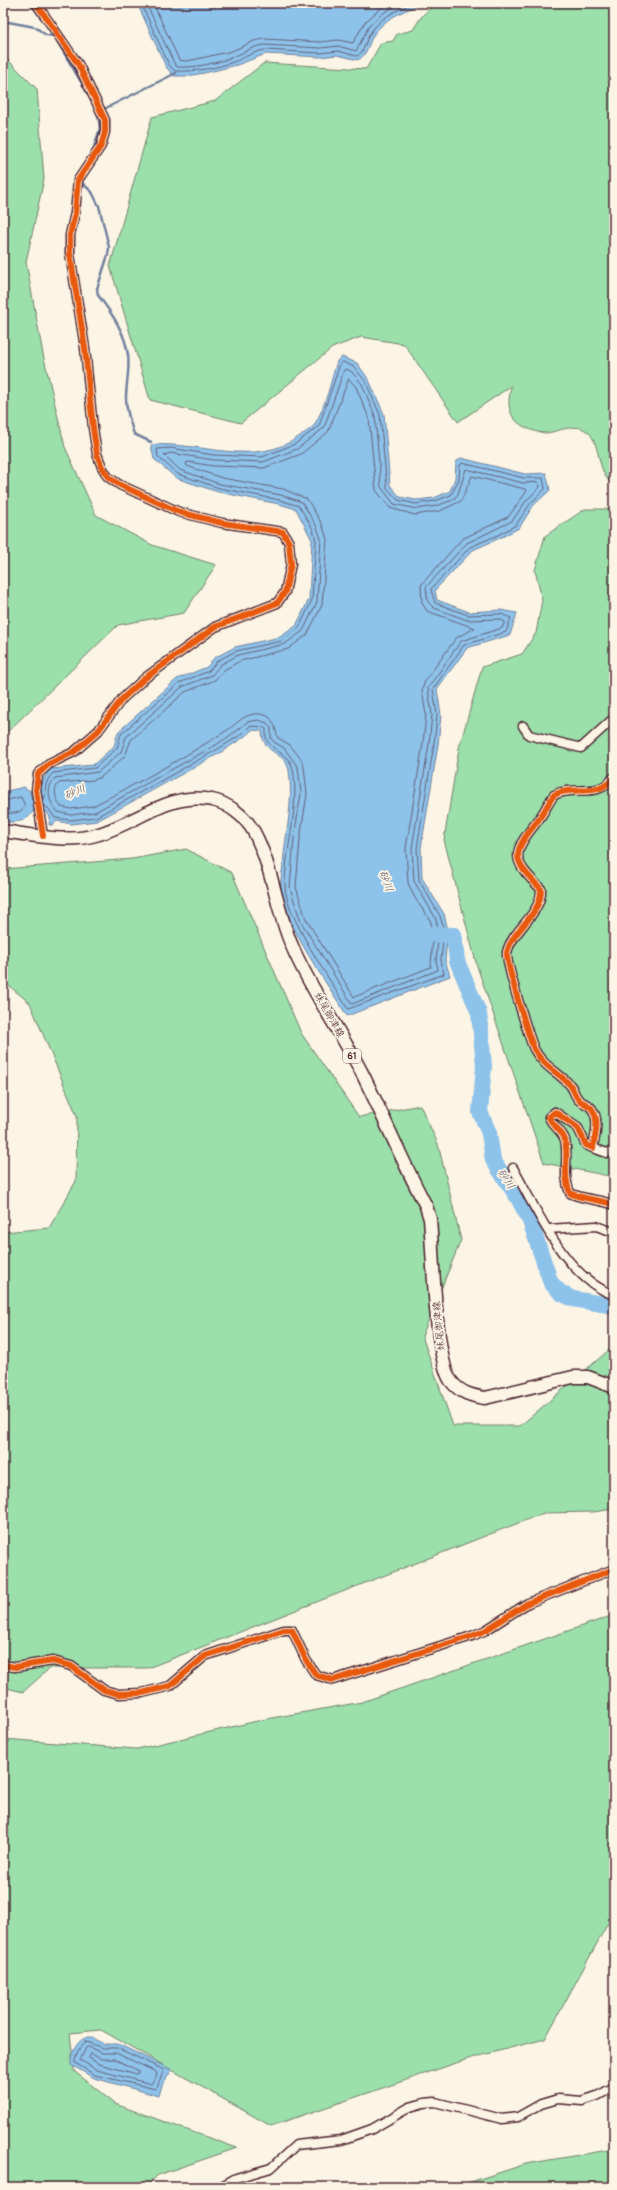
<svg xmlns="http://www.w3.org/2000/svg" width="617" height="2190" viewBox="0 0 617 2190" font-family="Pangolin,'Klee One',sans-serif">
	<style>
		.green { fill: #9bdfab; stroke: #727f6b }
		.water { fill: #8dc2ea; stroke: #72819e }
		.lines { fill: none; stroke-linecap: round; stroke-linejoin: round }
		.shore { stroke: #656077; stroke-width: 1 }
		.stream { stroke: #72819e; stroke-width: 2.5 }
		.river { stroke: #8dc2ea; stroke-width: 16 }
		.minor-casing { stroke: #4a1f2b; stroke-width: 11 }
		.primary-casing { stroke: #4a1f2b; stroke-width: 15 }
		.minor { stroke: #fcf5e5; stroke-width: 8 }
		.primary { stroke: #fcf5e5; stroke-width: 12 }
		.cycleway-casing { stroke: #fcf5e5; stroke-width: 8 }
		.cycleway { stroke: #e8590c; stroke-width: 6 }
		.labels { text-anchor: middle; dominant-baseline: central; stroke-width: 3.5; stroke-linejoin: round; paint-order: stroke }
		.shield { fill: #fcf5e5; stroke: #7f5f63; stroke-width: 1 }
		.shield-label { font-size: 9px; font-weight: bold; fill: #4a1f2b }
		.street-label { font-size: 10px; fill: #4a1f2b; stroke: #fcf5e5 }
		.water-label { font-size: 11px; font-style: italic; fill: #5e5064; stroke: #fcf5e5 }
	</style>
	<rect width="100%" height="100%" fill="#fcf5e5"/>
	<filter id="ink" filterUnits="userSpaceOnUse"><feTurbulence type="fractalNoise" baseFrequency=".025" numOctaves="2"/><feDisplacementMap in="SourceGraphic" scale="8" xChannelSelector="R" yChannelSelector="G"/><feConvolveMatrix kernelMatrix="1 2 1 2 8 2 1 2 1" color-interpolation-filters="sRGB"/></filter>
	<g filter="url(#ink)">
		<!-- green -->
		<g class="green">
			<path d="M444,3H614V485C595,474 602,439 585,430C574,423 558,432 546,433C534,433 515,425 511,413C507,404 510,394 511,386L458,422L404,344L361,337L332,348L241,423L150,400L110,266L152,117L215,101L264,63L366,69L381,43L393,41L397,34L413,30C422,15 427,7 444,3Z"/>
			<path d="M3,55L37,89L44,179L26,262L43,354L65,447L96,515L152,545L216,565L184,613L118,625L3,736Z"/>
			<path d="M585,509H614V1177L544,1163L477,966L444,840L459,748L482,667L522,654L536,633L542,600L535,570L545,536Z"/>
			<path d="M186,849L232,873L301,1033L359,1117L420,1105L438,1144L461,1240L422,1336L453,1426H520L609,1350H614V1509L593,1512L544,1513L148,1668H50L23,1692L3,1687V1232L49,1228L76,1181L77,1116L30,1003L3,981V869L132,859Z"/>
			<path d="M614,1615V1912L545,2039L468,2059L271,2126L101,2030L70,2033L74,2071L115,2104L237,2148L158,2175L146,2187H3V1739L137,1749L266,1719L362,1702Z"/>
			<path d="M614,2149V2187H455L526,2164Z"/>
		</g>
		<!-- water -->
		<g class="water">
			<path d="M137,3H424C406,10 386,17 374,34C368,44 368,54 358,60L337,55L320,57L266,54L237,65L209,72L188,76H174L166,67Z"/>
			<path d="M342,357L357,363L369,380L384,414L390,485L400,497L416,500L434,498L450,491L455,478L456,462L461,458L525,474L546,473L550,490L533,506L519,528L500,538L473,550L435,590L437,600L469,612L501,610L517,613L510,635L467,648L437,689L441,715L438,745L421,848L422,878L444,914L448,930L445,960L450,976L347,1016C326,981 286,929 281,889C280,882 282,872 283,865C285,834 294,802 289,771C286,751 262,755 262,731L252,730L244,737L220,753L97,821L71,824L57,821L52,825H49L50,817L45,810L33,812C25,823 16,822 3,822V792L24,787L30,791L32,800L41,798C40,784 42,779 51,769L93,765L114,746L118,732L177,679L207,667L214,658L235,647L280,637L296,626L309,599L312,540L296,509L279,504L218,492L176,478L154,459L151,445C202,441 254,469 300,436C305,432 314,428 316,422C326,404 331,381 337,361Z"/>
			<path d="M85,2038H92L104,2044H118L172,2070L162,2085L159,2096L94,2078L71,2065C70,2054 76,2042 85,2038Z"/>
		</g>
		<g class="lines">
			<!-- shore -->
			<g class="shore">
				<path d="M141,3L169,65L175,71C194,72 218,68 236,61C246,57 255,51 265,50L320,53L338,51L357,56C364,52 365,44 368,37C377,19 396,10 413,3"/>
				<path d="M146,3L174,63L177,67C195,68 219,63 235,56C245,52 254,46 264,45L321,48L338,46L356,51L369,26L382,14L400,3"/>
				<path d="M153,3L179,60L187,61L206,57L232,51L254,41L264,39L321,42L338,40L353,43L365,22L387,3"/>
				<path d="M346,369L351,371L362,384L375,416L381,487L394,504L417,509L436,506L453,500L458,494L466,469L523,483L538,482L540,487L526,501L512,521L467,543L426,587L428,602L434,608L467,620L500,619L505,622L502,628L461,641L428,688L432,715L429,744L412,848L414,881L435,917L439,931L436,960L438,970L352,1004L301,922L290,888L294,838L301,793L298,767L284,748L274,742L271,738V728L267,723L258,720L247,722L238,730L216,745L95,812L71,815L58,812C49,803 45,789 55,778L98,772L121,752L126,737L182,687L212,675L220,665L238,655L285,644L303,631L317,602L321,539L317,527L302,502L281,495L220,484L180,470L164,455L170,453L214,460L263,462L297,449L324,428L344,370Z"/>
				<path d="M349,379L356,387L369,418L376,490L390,508L415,515L440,511L461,501L472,476L525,489L527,491L508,517L462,539L421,585L422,603L427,611L475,628L456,638L425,681L422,690L426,715L423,743L406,848L408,883L415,898L430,920L433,931L431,967L354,997L306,919L296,887L300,839L307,794L304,767L301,759L290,745L278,738C274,726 275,716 260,714C245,712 237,724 226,731C183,758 138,783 93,806L71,809L61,807C56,800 52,789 59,783L94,780L101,777L125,756L131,740L185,692L215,680L224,670L240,661L288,649L307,635L322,605L327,539L322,524L307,499L283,489L222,478L187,466L186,463L188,462L213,466L264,468L301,454L328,432Z"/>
				<path d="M3,801L21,797L25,806C20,815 12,813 3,813"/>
				<path d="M43,801C49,793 40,787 53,773L95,768L117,748L121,734L179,683L209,671L217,661L236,651L282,641L299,628L312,600L316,541L313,529L299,506L280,500L219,488L178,474L158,457L157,449L170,448L214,455L262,457L295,444L319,426L340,364L343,362L354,367L366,382L380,415L387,488L398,500L416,504L435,501L451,495L459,479L460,465L462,463L524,478H543L545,489L530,504L516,525L498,535L470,547L431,589L435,603L468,615L501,614L511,618L506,632L464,645L433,689L437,715L434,744L417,848L419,880L440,916L444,930L441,960L444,974L348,1009C332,983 285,915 285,886C285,847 300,808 293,769C291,754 269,750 266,738C266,736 266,732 266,729L263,727L250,726L242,734L218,749L96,817L71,820L55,818L48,808L44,806"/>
				<path d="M86,2042L103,2048H117L164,2070L156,2089L95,2075L75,2063C74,2057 80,2045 86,2042Z"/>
				<path d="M89,2047L102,2053H116L156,2072L157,2075L151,2084L97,2070L80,2060L86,2048Z"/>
				<path d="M91,2054L101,2059H114L139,2071V2073L137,2074L99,2064L89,2058Z"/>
			</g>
			<!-- stream -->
			<g class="stream">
				<path d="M30,3L42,19"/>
				<path d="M3,21L35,27L46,35L54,36"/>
				<path d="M57,41L90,97"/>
				<path d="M104,109L176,73"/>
				<path d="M92,153L100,129L98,114"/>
				<path d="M81,182L92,192L99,206L109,247L108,255L97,289L98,295C111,313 125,331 128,355C130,369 126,384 126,398C126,411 130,422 134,434L151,442"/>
			</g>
			<!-- river -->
			<path class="river" d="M425,934L454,935L457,961L479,1013L484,1066L480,1112L489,1133L493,1160L518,1198L530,1221L551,1283L561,1293L573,1299L614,1306"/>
			<defs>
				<g id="minor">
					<path d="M36,3L78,64L105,120V132L101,146L78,180L75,213L70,235V254L85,348L93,428L97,454L102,467L108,477L120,485L179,512L222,523L283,532L289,543L291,564L285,592L277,603L215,627L145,678L122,699L98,731L74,752L49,764L38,774L36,790L43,836"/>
					<path d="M523,726L529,735L581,748L614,718"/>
					<path d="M614,777C597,800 575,784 554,795C548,803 543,815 536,823C510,855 513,861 541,889C542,914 513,929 507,952C505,961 529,1037 534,1049C543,1066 558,1072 570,1085C574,1089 574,1095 578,1099C581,1103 589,1104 592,1109C600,1120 595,1136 593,1148L586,1145L578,1128L555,1112L549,1117C552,1126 562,1130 565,1140C569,1157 562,1174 570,1193C584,1200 600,1199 614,1205"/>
					<path d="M593,1148L607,1153L614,1150"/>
					<path d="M513,1168C537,1210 565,1278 614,1295"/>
					<path d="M548,1229L596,1226L614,1232"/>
					<path d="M3,1665L15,1667L53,1661L71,1666L104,1690L119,1694L142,1693L170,1686L205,1656L284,1630H292L306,1660L316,1675L333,1680L472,1636L486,1630L528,1603L614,1569"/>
					<path d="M220,2187L236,2178L271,2168L296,2145L341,2140L372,2129L410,2107L424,2103L435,2102L502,2119L518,2117L541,2104L558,2099L582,2101L597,2096L614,2087"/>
				</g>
				<path id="primary" d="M3,831C33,835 69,844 99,834C136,823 170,791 212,800C228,803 246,817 254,832C273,868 276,910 292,946C311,991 340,1030 362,1073C384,1117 403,1163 426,1206L430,1219C433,1252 435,1360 451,1381C460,1393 472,1396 485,1398L573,1377H588L614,1387"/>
			</defs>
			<!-- minor casing -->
			<use href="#minor" class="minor-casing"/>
			<!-- primary casing -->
			<use href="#primary" class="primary-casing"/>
			<!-- minor -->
			<use href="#minor" class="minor"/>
			<!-- primary -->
			<use href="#primary" class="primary"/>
			<defs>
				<g id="cycleway">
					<path d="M36,3L78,64L105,120V132L101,146L78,180L75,213L70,235V254L85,348L93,428L97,454L102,467L108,477L120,485L179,512L222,523L283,532L289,543L291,564L285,592L277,603L215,627L145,678L122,699L98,731L74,752L49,764L38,774L36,790L43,836"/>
					<path d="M614,777C597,800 575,784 554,795C548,803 543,815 536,823C510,855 513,861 541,889C542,914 513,929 507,952C505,961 529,1037 534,1049C543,1066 558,1072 570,1085C574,1089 574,1095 578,1099C581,1103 589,1104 592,1109C600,1120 595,1136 593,1148L586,1145L578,1128L555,1112L549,1117C552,1126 562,1130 565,1140C569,1157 562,1174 570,1193C584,1200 600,1199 614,1205"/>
					<path d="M3,1665L15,1667L53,1661L71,1666L104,1690L119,1694L142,1693L170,1686L205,1656L284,1630H292L306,1660L316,1675L333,1680L472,1636L486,1630L528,1603L614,1569"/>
				</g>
			</defs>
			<!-- cycleway casing -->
			<use href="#cycleway" class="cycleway-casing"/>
			<!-- cycleway -->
			<use href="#cycleway" class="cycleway"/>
		</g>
	</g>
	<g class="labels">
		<!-- shield labels -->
		<rect class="shield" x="343" y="1049" width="18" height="14" rx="3"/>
		<g class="shield-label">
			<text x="352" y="1056">61</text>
		</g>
		<!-- street labels -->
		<g class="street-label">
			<text transform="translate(329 1015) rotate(60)">妹尾御津線</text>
			<text transform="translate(439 1326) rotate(-96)">妹尾御津線</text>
		</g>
		<!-- water labels -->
		<g class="water-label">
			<text transform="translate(75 792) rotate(-24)">砂川</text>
			<text transform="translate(386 881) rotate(70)">砂川</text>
			<text transform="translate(506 1179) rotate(56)">砂川</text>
		</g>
	</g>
	<!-- margin -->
	<rect width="617" height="2190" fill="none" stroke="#fcf5e5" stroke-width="16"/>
	<rect x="8" y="8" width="601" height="2174" fill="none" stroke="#4a1f2b" stroke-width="1.5" filter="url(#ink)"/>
</svg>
